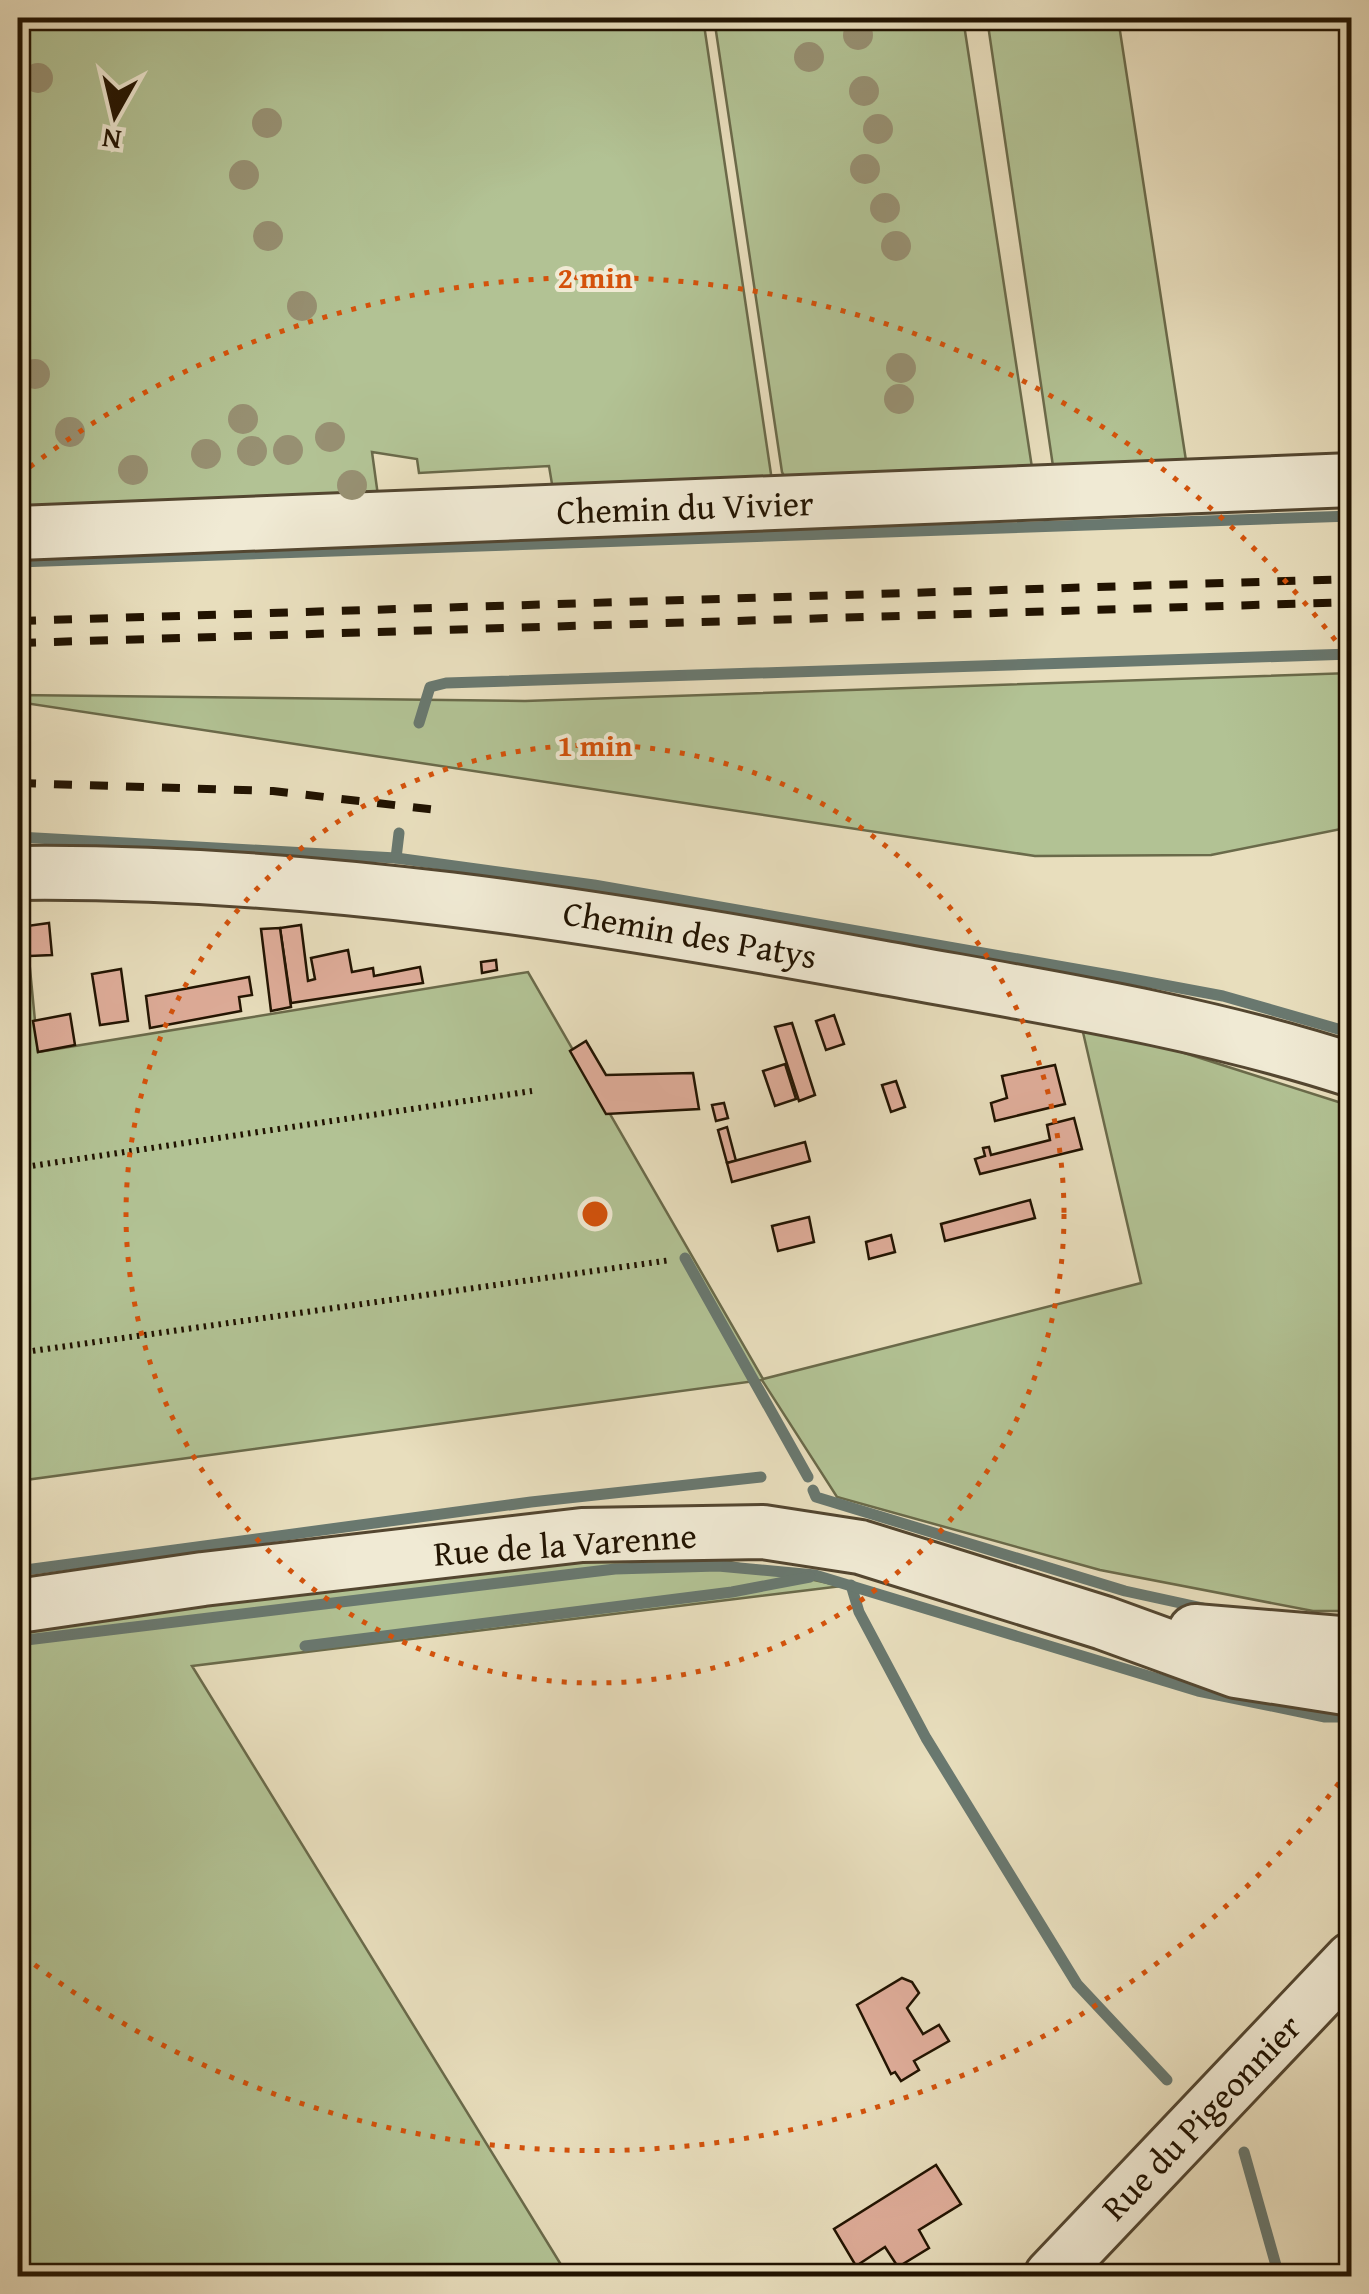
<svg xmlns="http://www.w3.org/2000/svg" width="1369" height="2294" viewBox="0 0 1369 2294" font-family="'Gentium Book Plus',serif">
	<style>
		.green { fill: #b2c294; stroke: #6a6a4a; stroke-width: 2.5 }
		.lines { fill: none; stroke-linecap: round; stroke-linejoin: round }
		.stream { stroke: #69786f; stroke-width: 11 }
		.building { fill: #dfad9a; stroke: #211301; stroke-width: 2.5 }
		.minor-casing { stroke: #534630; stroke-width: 58 }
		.path { stroke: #211301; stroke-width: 6; stroke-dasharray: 2.5 5; stroke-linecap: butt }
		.minor { stroke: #f0ead4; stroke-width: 52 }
		.rail { stroke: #211301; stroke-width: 8; stroke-dasharray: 18 18; stroke-linecap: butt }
		.tree { fill: #979072 }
		.ring { fill: none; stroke: #d4520b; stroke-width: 5; stroke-dasharray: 5 10 }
		.labels { text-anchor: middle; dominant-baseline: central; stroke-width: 8; stroke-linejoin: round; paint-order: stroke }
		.street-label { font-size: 35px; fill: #211301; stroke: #f0ead4 }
		.centre { fill: #d4520b; stroke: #f0ead4; stroke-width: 5 }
		.ring-label { font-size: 30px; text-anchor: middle; font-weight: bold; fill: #d4520b; stroke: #f0ead4; stroke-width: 8; stroke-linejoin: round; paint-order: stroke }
	</style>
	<rect width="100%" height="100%" fill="#e8debd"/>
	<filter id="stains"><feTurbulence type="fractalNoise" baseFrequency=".002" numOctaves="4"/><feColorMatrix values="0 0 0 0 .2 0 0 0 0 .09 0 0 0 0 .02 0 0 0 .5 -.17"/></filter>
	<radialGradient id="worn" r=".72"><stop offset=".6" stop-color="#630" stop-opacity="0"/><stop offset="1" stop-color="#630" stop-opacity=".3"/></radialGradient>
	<!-- green -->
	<g class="green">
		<path d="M18,18H703L771,474L768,488L554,496L549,466L419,473L417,459L372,452L379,503L18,517Z"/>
		<path d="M714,18H963L1033,474L790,487L782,472Z"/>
		<path d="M987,18H1118L1187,467L1054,473Z"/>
		<path d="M1351,673V827L1211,855L1035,856L18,702V695L525,701Z"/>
		<path d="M18,927H26L38,1052L528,972L763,1379L1141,1283L1082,1028L1153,1043L1351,1106V1611H1313L1100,1570L837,1497L762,1380L18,1481Z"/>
		<path d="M669,1549L842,1586L192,1666L568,2276H18V1627Z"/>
	</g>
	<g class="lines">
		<!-- stream -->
		<g class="stream">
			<path d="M18,562L1352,516"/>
			<path d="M419,723L430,687L446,683L1352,654"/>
			<path d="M18,837L396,858L399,833"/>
			<path d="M396,858L594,885L1121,977L1223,996L1352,1033"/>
			<path d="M685,1258L808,1477"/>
			<path d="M813,1490L816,1497L1125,1591L1203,1608"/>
			<path d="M18,1571L531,1502L761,1477"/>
			<path d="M851,1585L859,1612L926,1738L1077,1984L1167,2080"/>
			<path d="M18,1641L615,1569L718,1566L815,1575L1198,1691L1325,1717H1352"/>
			<path d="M305,1646L732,1592L810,1577"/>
			<path d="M1244,2152L1279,2276"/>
		</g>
	</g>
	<!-- building -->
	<g class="building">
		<path d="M49,923L52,955L30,956L27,926Z"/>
		<path d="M301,925L308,981L315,979L311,958L348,950L352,972L373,968L374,976L420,967L423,983L291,1003L280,928Z"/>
		<path d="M280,928L291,1007L271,1011L261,929Z"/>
		<path d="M496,960L497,970L482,973L481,962Z"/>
		<path d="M121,969L128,1021L100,1025L92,974Z"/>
		<path d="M249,977L252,995L239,997L241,1011L150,1028L146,996Z"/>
		<path d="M70,1014L75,1045L38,1052L33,1021Z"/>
		<path d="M834,1015L844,1044L826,1050L816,1021Z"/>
		<path d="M792,1023L815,1095L799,1101L775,1027Z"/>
		<path d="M586,1041L606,1075L693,1073L699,1109L606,1114L570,1051Z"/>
		<path d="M785,1064L796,1099L775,1106L763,1071Z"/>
		<path d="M1055,1065L1065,1104L995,1121L991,1103L1007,1098L1002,1076Z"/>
		<path d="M896,1081L905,1107L891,1112L882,1085Z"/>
		<path d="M724,1103L728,1118L716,1121L712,1105Z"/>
		<path d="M1074,1118L1082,1149L980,1174L975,1159L985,1156L983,1148L989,1147L991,1155L1050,1140L1047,1125Z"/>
		<path d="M727,1127L736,1161L727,1163L718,1130Z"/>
		<path d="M805,1142L810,1161L732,1182L727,1163Z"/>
		<path d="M1030,1200L1035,1218L945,1241L941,1224Z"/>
		<path d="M809,1217L814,1242L778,1251L772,1226Z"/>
		<path d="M891,1235L895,1252L869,1259L866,1242Z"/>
		<path d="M902,1978L912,1982L919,1993L907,2008L923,2034L939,2025L949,2041L914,2061L919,2070L901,2081L895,2072L891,2074L857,2005Z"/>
		<path d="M936,2165L961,2204L919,2230L929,2248L898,2267L885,2247L856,2266L834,2229Z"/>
	</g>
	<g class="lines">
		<defs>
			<g id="minor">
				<path d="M18,533L1352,480"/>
				<path d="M18,873C309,870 593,915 879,967C1038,996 1198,1020 1352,1070"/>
				<path d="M18,1606L203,1579L582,1535L763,1532L860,1547L1104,1623L1236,1671L1352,1689"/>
				<path d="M1195,1631L1352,1644"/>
				<path d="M1051,2276L1352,1959"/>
			</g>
		</defs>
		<!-- minor casing -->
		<use href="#minor" class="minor-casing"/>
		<!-- path -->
		<g class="path">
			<path d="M18,1168L532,1091"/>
			<path d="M18,1353L671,1260"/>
		</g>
		<!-- minor -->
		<use href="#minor" class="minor"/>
		<!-- rail -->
		<g class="rail">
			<path d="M18,621L1352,579"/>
			<path d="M18,643L1352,602"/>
			<path d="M18,783L273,791L437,810"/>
		</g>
	</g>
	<!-- trees -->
	<g class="tree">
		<circle cx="858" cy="35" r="15"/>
		<circle cx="809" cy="57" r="15"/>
		<circle cx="38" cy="78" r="15"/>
		<circle cx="864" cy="91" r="15"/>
		<circle cx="267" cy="123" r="15"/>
		<circle cx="878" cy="129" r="15"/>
		<circle cx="865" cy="169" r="15"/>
		<circle cx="244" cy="175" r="15"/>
		<circle cx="885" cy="208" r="15"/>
		<circle cx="268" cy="236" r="15"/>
		<circle cx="896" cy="246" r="15"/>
		<circle cx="302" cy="306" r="15"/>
		<circle cx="901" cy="368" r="15"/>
		<circle cx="35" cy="374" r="15"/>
		<circle cx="899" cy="399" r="15"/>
		<circle cx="243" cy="419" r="15"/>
		<circle cx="70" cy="432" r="15"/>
		<circle cx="330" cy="437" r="15"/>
		<circle cx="288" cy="450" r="15"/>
		<circle cx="252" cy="451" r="15"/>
		<circle cx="206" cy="454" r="15"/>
		<circle cx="133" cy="470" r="15"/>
		<circle cx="352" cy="485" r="15"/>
	</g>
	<!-- distance rings -->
	<g class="ring">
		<circle cx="595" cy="1214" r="469"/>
		<path d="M1348 1771A937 937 0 0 1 18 1952M18 476A937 937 0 0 1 1348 657"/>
	</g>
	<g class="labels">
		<!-- street labels -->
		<g class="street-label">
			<text transform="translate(685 507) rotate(-2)">Chemin du Vivier</text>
			<text transform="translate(690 934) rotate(10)">Chemin des Patys</text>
			<text transform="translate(565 1544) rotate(-4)">Rue de la Varenne</text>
			<text transform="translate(1201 2117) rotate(-46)">Rue du Pigeonnier</text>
		</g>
	</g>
	<circle cx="595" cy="1214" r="15" class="centre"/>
	<g class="ring-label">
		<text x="595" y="288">2 min</text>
		<text x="595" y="756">1 min</text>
	</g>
	<!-- margin -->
	<rect width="1369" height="2294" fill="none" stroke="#e8debd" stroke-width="60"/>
	<rect x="20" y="20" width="1329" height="2254" fill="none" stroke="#211301" stroke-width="5"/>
	<rect x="30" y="30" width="1309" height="2234" fill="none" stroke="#211301" stroke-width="2.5"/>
	<!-- north arrow -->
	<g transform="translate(115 115) rotate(188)" stroke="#f0ead4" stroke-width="8" paint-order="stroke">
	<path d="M0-8L18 38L0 25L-18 38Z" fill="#211301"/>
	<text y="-15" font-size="28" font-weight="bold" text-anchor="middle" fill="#211301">N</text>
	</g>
	<rect width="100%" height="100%" filter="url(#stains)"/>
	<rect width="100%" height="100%" fill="url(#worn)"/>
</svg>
